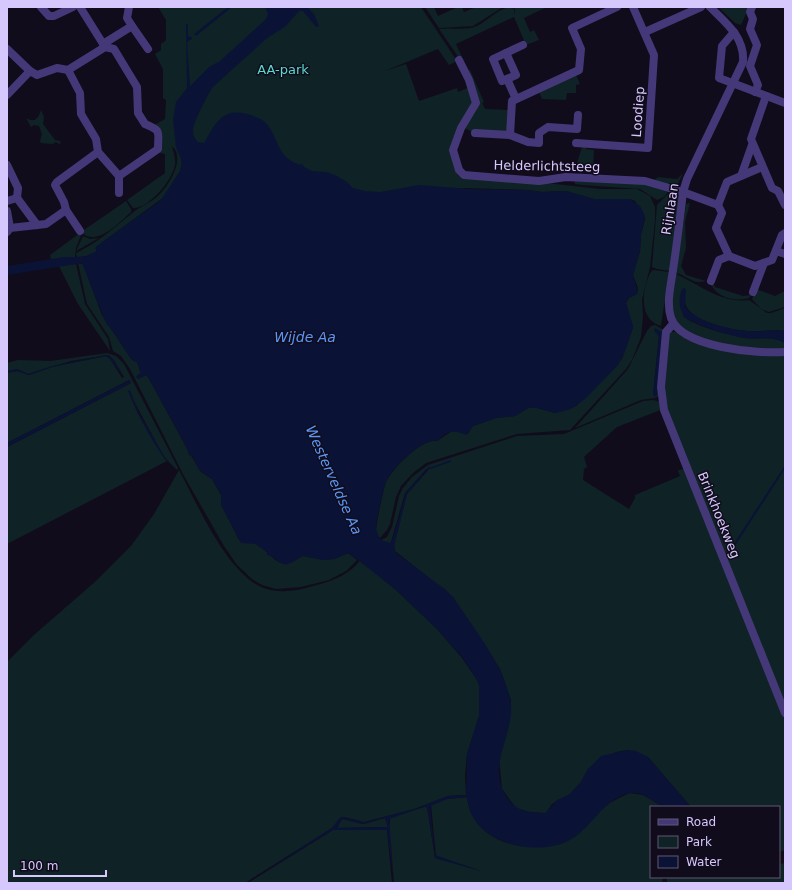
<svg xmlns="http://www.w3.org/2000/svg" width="792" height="890" viewBox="0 0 792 890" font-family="'DejaVu Sans',sans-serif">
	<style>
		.green { fill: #0f2225; fill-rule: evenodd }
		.water { fill: #0a1336; fill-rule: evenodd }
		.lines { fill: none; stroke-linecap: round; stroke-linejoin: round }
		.stream { stroke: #0a1336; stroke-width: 2 }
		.minor { stroke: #453879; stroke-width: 8 }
		.labels { text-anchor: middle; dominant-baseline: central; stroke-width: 3; stroke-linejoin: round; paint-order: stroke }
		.park-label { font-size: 13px; fill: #59d8cc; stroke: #110c1b }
		.street-label { font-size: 13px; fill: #d6c8fd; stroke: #110c1b }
		.water-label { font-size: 14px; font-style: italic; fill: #5b97f8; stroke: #110c1b }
	</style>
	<rect width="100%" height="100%" fill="#110c1b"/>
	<!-- green -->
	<g class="green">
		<path d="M158,7H421L457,61L449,65L438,49L385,71L406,64L419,101L457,88L458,92L470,87L474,102L452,144L457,170L555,184L600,189H637L650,196L655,207V221L650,267L642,300L643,317L641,337L632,360L626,369L570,430L517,434L426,463L413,473L401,486L396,497L390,524L387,530L380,538C378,536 377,533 376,530C376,525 384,486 386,482C393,468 422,438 437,441L452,431L469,433L470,429L473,426L496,418L515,416L528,408H537L555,413L576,406L622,359L633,327L626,303L629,298L637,294L638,288L633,275L640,251L641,235L645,219L635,201L630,199H594L566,191L542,192L528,190L465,188L369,199L206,143L177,148L181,158L182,165L180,171L164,197L96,247V252L88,256L77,257L76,253C97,243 114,228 131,214C140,206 151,203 159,195C169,185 186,158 172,146C173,152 176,158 175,165C173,179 149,209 133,208L127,200L165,173V154L160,153L161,130L156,124L165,119L166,100L163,98V69L155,54L161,50V44L166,40V20Z"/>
		<path d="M425,7H434L438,16L458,7H462L464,12L476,7H503L473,26L439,28Z"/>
		<path d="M509,7L514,9V15L515,9L512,7H547L524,18L530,32L534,30L539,40L526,45L514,17L456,44L462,57L459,58L439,29C452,27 465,31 477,26C488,21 496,10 509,7Z"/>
		<path d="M718,7H749L741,25L735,23Z"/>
		<path d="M472,69L470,70L484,102L482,103L485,109L510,110L508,130L504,133L470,131L465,128L473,112L467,71Z"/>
		<path d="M576,75L580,84L576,85V93H567L566,100L542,99L539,92Z"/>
		<path d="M41,110L44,117L43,124L55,140L60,141L61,143L59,144L56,142L52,144L41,143L40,141L42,134L39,126L34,125L31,127L26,118C35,123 38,119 41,110Z"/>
		<path d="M586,145V149L594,150L593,168L576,166L582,147Z"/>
		<path d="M683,173L678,184L669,183L668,185L653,181L658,177L677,179Z"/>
		<path d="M574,179L649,184L669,190L664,197L657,200L640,189L582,185L575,184Z"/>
		<path d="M670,192L679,196L670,271L657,269L652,267L657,205Z"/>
		<path d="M126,201L131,209V212C120,222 96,248 81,232Z"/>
		<path d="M690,203L685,222L686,248L681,266L686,275L706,281C693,285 688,276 676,273L686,204Z"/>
		<path d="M80,233L81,235L76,248L75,257L51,260L50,255Z"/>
		<path d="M83,236L90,239L99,238L76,251Z"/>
		<path d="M78,263L83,264L102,315L132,360L137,362L141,373L137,376L138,379L146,375L148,377L189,452L201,472L212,479L221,495V504L239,540C245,544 251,541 257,544C267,550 277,567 289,563C295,562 298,557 304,556L323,560L334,559L348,553L357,560L346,571L329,580L301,587L276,589L262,585L252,579L237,565L224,546L184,476L130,369L121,356L113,351L109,337L87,304Z"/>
		<path d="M76,264L85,304L108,339L110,351L78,304L59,266Z"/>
		<path d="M653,270L669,272L661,326C642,320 642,300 646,284C648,279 649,273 653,270Z"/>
		<path d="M676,274C700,285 722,304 749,300L767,313H771L785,308V331C774,329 762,332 751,331C734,331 688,321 685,303L680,304L684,317C698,327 728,335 746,338C760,340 771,335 785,343V350C756,348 684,348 673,314C670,302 674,287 676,274Z"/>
		<path d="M712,282L715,287L743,296L751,295L753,292L749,298C733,302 718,298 710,283Z"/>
		<path d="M756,289L775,296L785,291V307L769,312L761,309L752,299Z"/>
		<path d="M655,325L664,330L659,396L655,398L641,400L575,428L628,369L647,331L651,326ZM654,329L663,333L653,395L659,336Z"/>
		<path d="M671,332H676L711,346L785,353V707L668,412L664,399L667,338Z"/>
		<path d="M107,353L116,356L124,364L178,468L177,470L164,457L128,390L138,414L164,458L167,461L7,544V447L131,383L129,380L7,443V373L17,371L29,375L52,367L106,356L110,359L122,378L124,377L114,360L108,355L71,361L28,374L17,369L7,371V363L18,360L50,361Z"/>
		<path d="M653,400L660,402L663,409L617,427L584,457L587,467L584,469L583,480L629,509L635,498V495L680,476L678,470L685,469L785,718V850L779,852V807H691L648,757L628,750L616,752L588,769L581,782L570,794L552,804L546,813L529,812L516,808L502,789L499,758L509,720L511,700L500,669L453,597L395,551L394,543L407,494L429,469L430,466L405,493L391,542L389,544L381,540L387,537L392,527L399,496L403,488L412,477L428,465L517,436L564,434L643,401Z"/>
		<path d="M179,470C197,503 231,584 271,590C285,593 300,590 313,586C330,582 350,575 360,560L396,590L437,629L462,658L477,680L479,685V716L467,754L465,776L466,795L448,796L415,809L364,822L344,817L340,818L332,828L245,883H7V662L35,634L96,581L131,546L154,514Z"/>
		<path d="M630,793L643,795L664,807H651V877H663L662,883H394L389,830L390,818L427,806L435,858L481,871L436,856L431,805L447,799L467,797C471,832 505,849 537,846C547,846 557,846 567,841C582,833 592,817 605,806C612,801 621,797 630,793Z"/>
		<path d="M342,819L364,824L385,818L388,827L337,828Z"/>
		<path d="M333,830H387L392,883H248Z"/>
		<path d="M785,863V883H667V877H779V864Z"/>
	</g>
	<!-- water -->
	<g class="water">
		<path d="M228,7H232L196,36L194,34Z"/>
		<path d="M265,7H307L314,14L319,26L316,27L303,11H299L286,26L266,39L213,87C209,92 192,125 193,131C193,136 195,139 198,142L204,143C216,122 223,106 251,115C256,117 263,119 267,124C280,141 276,156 300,165L302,164L304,167L312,171L326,172L335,175L347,182L353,188L365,191L380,192L419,185L470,189L528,190L542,192L566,191L594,199H630L640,206L645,216L641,235L640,251L633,275L638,293L629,298L626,303L633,327L626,349L618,365L585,399L571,409L556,413L537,408H528L515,416L496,418L473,426L467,435C451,430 450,429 437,441C422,438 391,469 386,482C383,488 376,522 376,528C377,533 378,536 381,540L390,543L393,538L406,492L426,469L451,460V462L427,470L407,494L394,547L396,553L446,590L453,597C473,627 502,663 510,698C518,731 485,763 506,796C518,813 527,812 546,813L557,800L570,794L581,782L588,769L601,756L628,750L636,751L648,757L691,807C683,807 671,809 664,807C652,803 645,791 631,793C608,797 597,818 581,832C560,852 523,851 498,839C480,831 469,817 467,797L447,799L430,806L435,855L481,871L435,858L428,811L425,806L389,819L394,883L387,830H333L245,883L332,828L341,817L364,822L414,809L448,796L466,795L467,754L479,716V685L477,680L462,657L437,629L396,590L349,553L334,559L323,560L304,556C298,557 294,562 288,564C279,566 275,555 267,555V552L255,544L241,543L221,505V494L212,479L199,470L193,457L189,455L185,444L148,377L145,375L138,379L136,377L141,373L137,362L131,359L114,333L106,323L82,263L7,275V266L64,257H84L97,251L95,248L101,243L161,200L180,171L182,161L176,147L173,120L176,102L187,88L186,24H188V37L191,36L192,39L187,42L190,86L209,67L220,61L266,19L268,14ZM342,819L361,824L385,818L388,827L337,828Z"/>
		<path d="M683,288L686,289L685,306C692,321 734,331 750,331C762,332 774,329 785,331V343C770,335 763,340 745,338C725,335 705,327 687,319C678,312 678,296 683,288Z"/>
		<path d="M655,328L663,333L657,395L655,397L653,395L659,336L654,331Z"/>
		<path d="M106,355L114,360L124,378L110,359L106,356L52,367L29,375L17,371L7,373V371L17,369L28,374L52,366Z"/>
		<path d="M130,380L131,383L7,447V443Z"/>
		<path d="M130,390L139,413L164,456L175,469C155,451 139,416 128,391Z"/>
	</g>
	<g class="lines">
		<!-- stream -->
		<path class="stream" d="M731,550L785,467"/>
		<!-- minor -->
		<g class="minor">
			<path d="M41,7L49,16H54L73,7"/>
			<path d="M80,7L105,47L114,49L137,87L138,113L145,124C162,131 158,131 158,149L119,176"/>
			<path d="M129,7L127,18L132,26"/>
			<path d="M710,7C725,22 745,37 743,62L687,179L683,192C680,218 677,244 673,270C671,285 666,303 671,318C682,348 758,354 785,352"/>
			<path d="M752,7L750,12L753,19L750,29L757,45L750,66L758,85L755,92"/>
			<path d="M645,32L701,7"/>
			<path d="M734,32L722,46L719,78L785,103"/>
			<path d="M103,44L132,26L148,49"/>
			<path d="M7,49L30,71L37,75L57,68L68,70L105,47"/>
			<path d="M506,53L516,75L507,79"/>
			<path d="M459,60L469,80L476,103L461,128L453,150L459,170L464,175L539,181L566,177L645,181L683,192L718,205L722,213L716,228L729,256L755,266L772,260L782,235L785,233"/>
			<path d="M68,70L80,93L81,114L96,139L98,152L119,176V193"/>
			<path d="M7,95L30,71"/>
			<path d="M766,96L751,139L772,188L778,191L785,205"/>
			<path d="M516,99L507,79L502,81L493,59L523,45"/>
			<path d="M578,115L577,129L548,127L539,133V143L528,142L510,135L512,101L579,70L581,49L572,28L617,7"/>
			<path d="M475,133L510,135"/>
			<path d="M576,143L648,148L654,55L633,7"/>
			<path d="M7,165L18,188L17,198"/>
			<path d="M741,176L752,145"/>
			<path d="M7,201L17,198L37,225"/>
			<path d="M718,205L727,182L762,167"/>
			<path d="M7,211L10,228"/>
			<path d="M80,231L66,210L64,202L55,185L57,182L98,152"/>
			<path d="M7,232L10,228L46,224L66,210"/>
			<path d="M776,251L785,254"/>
			<path d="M711,281L719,260L729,256"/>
			<path d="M753,292L764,263"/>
			<path d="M673,324L666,332L661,387L664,410L785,713"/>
		</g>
	</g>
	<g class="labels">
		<!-- park labels -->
		<g class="park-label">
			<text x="283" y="69">AA-park</text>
		</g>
		<!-- street labels -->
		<g class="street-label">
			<text transform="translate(638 112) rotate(-86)">Loodiep</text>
			<text transform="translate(547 166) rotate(1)">Helderlichtsteeg</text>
			<text transform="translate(670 209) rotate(-81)">Rijnlaan</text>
			<text transform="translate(719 515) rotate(68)">Brinkhoekweg</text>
		</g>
		<!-- water labels -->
		<g class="water-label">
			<text x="305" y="337">Wijde Aa</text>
			<text transform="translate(334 480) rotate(66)">Westerveldse Aa</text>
		</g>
	</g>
	<!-- border -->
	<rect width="792" height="890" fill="none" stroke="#d6c8fd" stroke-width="16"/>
	<!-- legend -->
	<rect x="650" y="806" width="130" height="72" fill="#110c1b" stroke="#605775"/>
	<rect x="658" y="819" width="20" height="6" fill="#453879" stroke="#605775"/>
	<text x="686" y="826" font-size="12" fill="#d6c8fd">Road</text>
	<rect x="658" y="836" width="20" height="12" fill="#0f2225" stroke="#605775"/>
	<text x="686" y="846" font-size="12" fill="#d6c8fd">Park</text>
	<rect x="658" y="856" width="20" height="12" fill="#0a1336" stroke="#605775"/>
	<text x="686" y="866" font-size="12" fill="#d6c8fd">Water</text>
	<!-- scale -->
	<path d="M14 870v6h92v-6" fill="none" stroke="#d6c8fd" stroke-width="2"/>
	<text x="20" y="870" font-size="12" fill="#d6c8fd" stroke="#110c1b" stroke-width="3" paint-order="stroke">100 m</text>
</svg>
